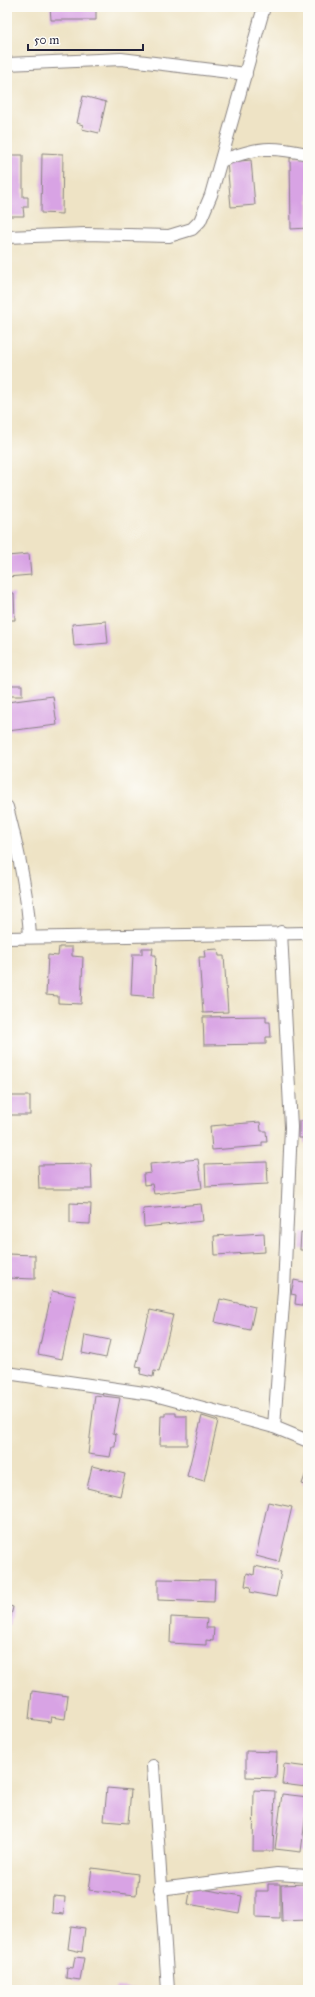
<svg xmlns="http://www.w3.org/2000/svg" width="315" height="1997" viewBox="0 0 315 1997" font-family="'IM FELL Great Primer',serif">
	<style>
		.building { fill: #d8a3e4 }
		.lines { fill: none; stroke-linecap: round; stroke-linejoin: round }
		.minor-casing { stroke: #888280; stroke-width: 14 }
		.minor { stroke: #fff; stroke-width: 12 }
	</style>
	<rect width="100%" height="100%" fill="#fdfcf7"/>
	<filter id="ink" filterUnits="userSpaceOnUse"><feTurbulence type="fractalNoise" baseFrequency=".025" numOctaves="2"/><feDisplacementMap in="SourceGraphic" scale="8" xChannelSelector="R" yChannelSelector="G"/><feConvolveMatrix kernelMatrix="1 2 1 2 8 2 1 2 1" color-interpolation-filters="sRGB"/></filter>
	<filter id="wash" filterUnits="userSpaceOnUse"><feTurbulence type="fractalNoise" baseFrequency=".012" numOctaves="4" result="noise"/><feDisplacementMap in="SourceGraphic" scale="16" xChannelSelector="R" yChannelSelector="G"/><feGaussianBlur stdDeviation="0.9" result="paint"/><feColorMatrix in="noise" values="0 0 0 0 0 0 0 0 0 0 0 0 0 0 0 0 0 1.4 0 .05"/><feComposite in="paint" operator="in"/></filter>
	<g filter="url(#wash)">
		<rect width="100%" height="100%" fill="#eee3c5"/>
		<g id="blocks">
			<!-- building -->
			<g class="building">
				<path d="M50,7H96V20H51Z"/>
				<path d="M83,96L106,102L99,133L82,129L83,125L77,123Z"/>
				<path d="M42,153L63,154L62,214L41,213Z"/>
				<path d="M7,155H23V197H28V207H23L24,216H7Z"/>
				<path d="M308,157V228L291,229L290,158Z"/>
				<path d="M251,160L255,205L231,207L227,162Z"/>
				<path d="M29,554L31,575L7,577V556Z"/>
				<path d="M7,593H14L15,620H7Z"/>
				<path d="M106,621L108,643L74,646L72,624Z"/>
				<rect x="7" y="685" width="15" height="11"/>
				<path d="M53,696L57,725L7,731V702Z"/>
				<path d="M59,947H72V956L83,957L81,1004L58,1003V996L46,995L48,955L58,956Z"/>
				<path d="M142,948H153L152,955H156L154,997L131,995L133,954H142Z"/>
				<path d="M218,949L219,956H224L228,1012L203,1013L199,957H205L204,950Z"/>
				<path d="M266,1016V1022H270L271,1037H266V1044L204,1045L203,1017Z"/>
				<rect x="7" y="1096" width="23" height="19"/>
				<path d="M306,1117H308V1143H304V1138H299V1121H306Z"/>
				<path d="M260,1122L261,1131H266L267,1142H262V1146L212,1150L210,1126Z"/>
				<path d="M198,1159L202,1188L154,1194L152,1184L144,1185L143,1174L151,1173L150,1164Z"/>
				<path d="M267,1162L268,1184L206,1187L205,1164Z"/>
				<path d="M91,1164L92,1189H39L38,1165Z"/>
				<path d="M70,1203L91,1204L90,1224L70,1223Z"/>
				<path d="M201,1204L203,1221L144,1227L143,1209Z"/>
				<path d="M301,1232L308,1233V1250H300Z"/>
				<path d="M264,1233L265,1252L215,1255L214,1236Z"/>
				<path d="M7,1254L35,1255V1279L7,1278Z"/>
				<path d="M294,1280L308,1283V1306L295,1304L296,1295L291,1294Z"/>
				<path d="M52,1291L76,1296L62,1359L38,1354Z"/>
				<path d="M220,1299L255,1307L250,1330L215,1322Z"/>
				<path d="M150,1310L173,1315L159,1372L154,1371L153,1377L140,1374L141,1368L136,1367Z"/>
				<path d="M85,1335L110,1340L106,1358L82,1353Z"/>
				<path d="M95,1395L120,1398L113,1433L116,1434L115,1447H112L110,1457L88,1454Z"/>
				<path d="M165,1413H176V1416H187V1445H160L161,1416H165Z"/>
				<path d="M202,1416L218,1421L204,1481L187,1476Z"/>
				<path d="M92,1466L125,1474L120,1496L87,1488Z"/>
				<path d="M308,1467V1486L302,1484Z"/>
				<path d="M268,1502L292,1507L279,1562L256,1556Z"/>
				<path d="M255,1566L281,1572L276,1597L250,1592L251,1587L245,1586L247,1573L254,1575Z"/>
				<path d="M158,1579L215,1580L214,1602L158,1600Z"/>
				<path d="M7,1605L13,1607L9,1625H7Z"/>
				<path d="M171,1617L207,1619L206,1628H214L213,1641L206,1640V1645L170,1643Z"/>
				<path d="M32,1691L68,1696L65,1719L51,1717L50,1722L29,1719Z"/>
				<path d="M246,1751L277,1752L276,1778L246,1777Z"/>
				<path d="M284,1764L308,1767L306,1787L282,1784Z"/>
				<path d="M107,1788L131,1790L128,1823L104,1821Z"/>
				<path d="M254,1790L275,1791L273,1851H253Z"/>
				<path d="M282,1794L308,1797L301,1852L275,1849Z"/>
				<path d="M92,1868L138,1874L136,1895L89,1890Z"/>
				<path d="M268,1884H280V1918L256,1917V1891H268Z"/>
				<path d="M306,1884L308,1920L282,1921L281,1885Z"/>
				<path d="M191,1887L242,1896L239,1913L188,1904Z"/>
				<path d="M53,1896L65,1897L64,1914L52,1913Z"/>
				<path d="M71,1926L85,1928L82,1952L68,1949Z"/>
				<path d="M75,1957L84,1958L80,1980L66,1978L67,1967L73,1968Z"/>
				<path d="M116,1987L140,1989V1990H115Z"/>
			</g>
		</g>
	</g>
	<g filter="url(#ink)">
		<use href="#blocks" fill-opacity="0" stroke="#888280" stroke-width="1"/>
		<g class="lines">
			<defs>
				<g id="minor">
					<path d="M7,64L121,59L246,74"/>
					<path d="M223,160C259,147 270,146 308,154"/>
					<path d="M7,237L86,234L169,236L192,229L200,221L211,195L264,7"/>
					<path d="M7,807C18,849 28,893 30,937"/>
					<path d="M7,938L308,933"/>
					<path d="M7,1373L151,1394L274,1427L308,1441"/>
					<path d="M274,1427L284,1290L291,1127L281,932"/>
					<path d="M153,1766L168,1990"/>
					<path d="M160,1889L277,1874L308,1876"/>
				</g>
			</defs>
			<!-- minor casing -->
			<use href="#minor" class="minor-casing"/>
			<!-- minor -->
			<use href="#minor" class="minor"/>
		</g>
	</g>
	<!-- margin -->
	<rect width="315" height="1997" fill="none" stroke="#fdfcf7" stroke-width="24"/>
	<!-- scale -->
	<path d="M28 44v6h115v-6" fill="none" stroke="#22223b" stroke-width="2"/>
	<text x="34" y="44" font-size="12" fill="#22223b" stroke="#fdfcf7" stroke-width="3" paint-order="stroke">50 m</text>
</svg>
